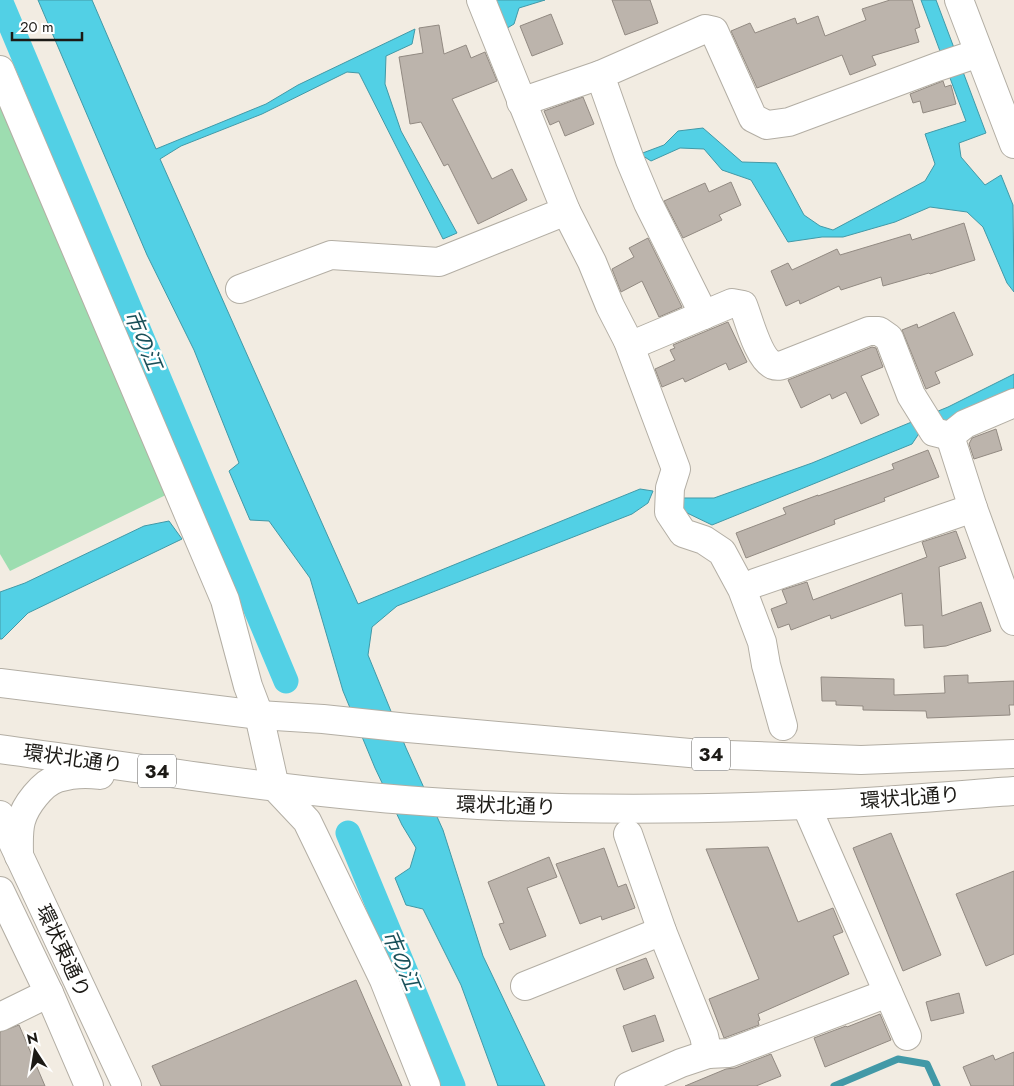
<svg xmlns="http://www.w3.org/2000/svg" width="1014" height="1086" viewBox="0 0 1014 1086" font-family="Jost,'Noto Sans JP',sans-serif">
	<style>
		.green { fill: #9dddb0 }
		.water { fill: #52d0e5; stroke: #4299a7 }
		.lines { fill: none; stroke-linecap: round; stroke-linejoin: round }
		.stream { stroke: #4299a7; stroke-width: 7 }
		.canal { stroke: #52d0e5; stroke-width: 25 }
		.building { fill: #bcb4ac; stroke: #928a82 }
		.minor-casing { stroke: #b3aea4; stroke-width: 30 }
		.secondary-casing { stroke: #b3aea4; stroke-width: 30 }
		.trunk-casing { stroke: #b3aea4; stroke-width: 30 }
		.minor { stroke: #fff; stroke-width: 28 }
		.secondary { stroke: #fff; stroke-width: 28 }
		.trunk { stroke: #fff; stroke-width: 28 }
		.labels { text-anchor: middle; dominant-baseline: central; stroke-width: 5; stroke-linejoin: round; paint-order: stroke }
		.shield { fill: #fff; stroke: #605f5c; stroke-width: 1 }
		.shield-label { font-size: 19px; font-weight: bold; fill: #1c1a16 }
		.street-label { font-size: 20px; fill: #1c1a16; stroke: #fff }
		.water-label { font-size: 21px; font-style: italic; fill: #1a5059; stroke: #fff }
	</style>
	<rect width="100%" height="100%" fill="#f2ece2"/>
	<!-- green -->
	<path class="green" d="M0,86L172,492L10,571L0,554Z"/>
	<!-- water -->
	<g class="water">
		<path d="M38,0H92L156,149L266,104L298,85L415,29L412,44L386,56L385,84L401,131L457,233L443,239L359,73L347,72L262,114L181,146L160,159L358,604L640,489L653,491L648,503L632,514L397,606L372,627L368,655L406,748L443,830L483,956L545,1086H498L461,985L423,909L406,905L395,878L410,868L416,848L402,825L375,768L343,691L310,578L269,521L250,520L229,471L239,463L194,350L147,255Z"/>
		<path d="M492,0H545L519,8L514,24L504,30Z"/>
		<path d="M921,0H936L986,133L959,143L961,157L985,185L1001,175L1013,205L1014,292L1007,283L983,227L967,212L930,207L895,222L843,237H822L788,242L751,180L722,170L704,149L680,148L651,161L640,154L664,145L678,131L703,128L742,162L776,163L804,215L820,226L833,230L925,181L935,164L925,134L966,121Z"/>
		<path d="M1014,374V388L1006,391L980,407L920,432L912,444L712,525L683,511L682,498H714L812,463L948,407Z"/>
		<path d="M169,521L182,539L28,613L2,639H0V592L25,583L144,526Z"/>
	</g>
	<g class="lines">
		<!-- stream -->
		<path class="stream" d="M834,1086L898,1059L927,1064L937,1086"/>
		<!-- canal -->
		<g class="canal">
			<path d="M0,0L286,681"/>
			<path d="M348,833L453,1086"/>
		</g>
	</g>
	<!-- building -->
	<g class="building">
		<path d="M612,0H650L658,23L625,35Z"/>
		<path d="M890,0H912L920,27L915,29L919,42L872,56L876,65L850,75L842,55L757,88L731,31L750,23L755,33L795,18L797,24L818,16L825,36L866,20L862,9Z"/>
		<path d="M551,14L563,44L532,56L520,26Z"/>
		<path d="M439,25L444,54L466,45L471,58L485,52L497,81L452,99L492,179L512,169L527,200L478,224L448,164L444,166L421,122L410,124L399,57L423,53L419,28Z"/>
		<path d="M943,81L945,87L951,85L956,104L923,113L920,101L913,103L910,94Z"/>
		<path d="M583,97L594,124L565,136L559,121L550,125L544,111Z"/>
		<path d="M731,182L741,205L719,215L722,220L683,238L664,201L705,183L709,192Z"/>
		<path d="M964,223L975,260L930,274L929,273L883,286L881,277L841,290L839,286L800,304L799,300L786,306L771,271L788,263L792,270L837,249L840,255L910,234L912,240Z"/>
		<path d="M648,238L682,307L659,317L642,281L621,292L612,269L634,257L629,248Z"/>
		<path d="M954,312L973,355L935,372L940,383L926,389L902,330L917,324L918,328Z"/>
		<path d="M728,322L747,362L729,370L726,363L685,382L683,378L662,387L655,369L675,360L670,350L675,348L673,345Z"/>
		<path d="M872,347L876,348L883,367L861,376L879,415L861,424L846,392L832,399L830,394L801,408L788,380Z"/>
		<path d="M996,429L1002,450L974,459L969,444L972,438Z"/>
		<path d="M928,450L939,477L884,498L885,501L834,520L835,524L746,558L736,533L786,514L783,508L818,495V496L894,469L892,464Z"/>
		<path d="M956,531L966,558L939,567L942,616L981,602L991,631L946,646L924,648L923,625L905,626L902,593L831,619L830,615L791,630L789,624L778,628L771,609L787,603L782,590L807,582L813,600L927,557L922,542Z"/>
		<path d="M968,675V683L1014,681V705H1009L1010,715L927,718L926,711L863,710V706L836,705V701H822L821,677L894,679V695L945,693L944,676Z"/>
		<path d="M891,833L941,955L903,971L853,848Z"/>
		<path d="M768,847L798,922L833,908L843,932L833,936L849,974L758,1014L760,1020L758,1021L759,1025L724,1038L709,999L759,979L706,849Z"/>
		<path d="M604,848L618,887L626,884L635,908L602,920L601,916L580,924L556,864Z"/>
		<path d="M549,857L557,877L527,888L546,936L510,950L499,924L504,923L488,882Z"/>
		<path d="M1014,871V954L986,966L956,894Z"/>
		<path d="M646,958L654,978L624,990L616,969Z"/>
		<path d="M356,980L402,1086H161L152,1066Z"/>
		<path d="M959,993L964,1013L931,1021L926,1002Z"/>
		<path d="M880,1014L891,1040L825,1067L814,1038L846,1026L847,1027Z"/>
		<path d="M655,1015L664,1041L632,1052L623,1026Z"/>
		<path d="M19,1025L45,1086H0V1032Z"/>
		<path d="M1014,1052V1086H971L963,1067L993,1055L995,1060Z"/>
		<path d="M771,1054L781,1076L756,1086H685L726,1069L735,1068Z"/>
	</g>
	<g class="lines">
		<defs>
			<g id="minor">
				<path d="M481,0L566,211L592,262L610,306L628,341L676,469L670,488L669,512L683,533L704,540L722,552L742,589L762,642L766,665L783,726"/>
				<path d="M0,70L225,600L248,686L259,715L275,787L307,821L384,980L426,1086"/>
				<path d="M521,102L600,75"/>
				<path d="M240,289L331,255L439,262L566,211"/>
				<path d="M704,315L648,203L630,160L600,75L705,29L714,31L753,118L767,125L789,122L937,67L979,53"/>
				<path d="M628,341L637,343L732,303L743,305C749,320 758,358 773,365C778,367 783,365 788,363L869,331H879L889,338L911,395L934,432L950,436"/>
				<path d="M973,508L1014,621"/>
				<path d="M755,583L973,508L950,436L965,424L1014,403"/>
				<path d="M806,805L907,1036"/>
				<path d="M628,834L662,931L704,1036L708,1054"/>
				<path d="M525,986L662,931"/>
				<path d="M0,1017L49,993"/>
				<path d="M629,1086L681,1063L708,1054L729,1053L888,993"/>
			</g>
			<g id="secondary">
				<path d="M959,0L1014,144"/>
				<path d="M0,815L127,1086"/>
				<path d="M0,891L49,993L89,1086"/>
			</g>
			<g id="trunk">
				<path d="M0,683L259,715L323,719L408,728L701,754L861,760L1014,754"/>
				<path d="M0,749C148,769 297,794 447,803C566,811 686,810 805,805C874,803 944,796 1014,791"/>
				<path d="M19,856C19,845 18,831 21,821C25,806 42,783 58,778C71,774 86,773 100,775"/>
			</g>
		</defs>
		<!-- minor casing -->
		<use href="#minor" class="minor-casing"/>
		<!-- secondary casing -->
		<use href="#secondary" class="secondary-casing"/>
		<!-- trunk casing -->
		<use href="#trunk" class="trunk-casing"/>
		<!-- minor -->
		<use href="#minor" class="minor"/>
		<!-- secondary -->
		<use href="#secondary" class="secondary"/>
		<!-- trunk -->
		<use href="#trunk" class="trunk"/>
	</g>
	<g class="labels">
		<!-- shield labels -->
		<g class="shield">
			<rect x="692" y="737.5" width="38" height="33" rx="4"/>
			<rect x="138" y="754.5" width="38" height="33" rx="4"/>
		</g>
		<g class="shield-label">
			<text x="711" y="754">34</text>
			<text x="157" y="771">34</text>
		</g>
		<!-- street labels -->
		<g class="street-label">
			<text transform="translate(73 759) rotate(8)">環状北通り</text>
			<text transform="translate(910 798) rotate(-4)">環状北通り</text>
			<text transform="translate(506 806) rotate(2)">環状北通り</text>
			<text transform="translate(63 951) rotate(65)">環状東通り</text>
		</g>
		<!-- water labels -->
		<g class="water-label">
			<text transform="translate(143 340) rotate(67)">市の江</text>
			<text transform="translate(401 960) rotate(67)">市の江</text>
		</g>
	</g>
	<!-- north arrow -->
	<g transform="translate(35 1051) rotate(348)" stroke="#ffffff" stroke-width="4" paint-order="stroke">
	<path d="M0-4L9 19L0 12L-9 19Z" fill="#1c1a16"/>
	<text y="-8" font-size="14" font-weight="bold" text-anchor="middle" fill="#1c1a16">N</text>
	</g>
	<!-- scale -->
	<path d="M12 32v8h70v-8" fill="none" stroke="#1c1a16" stroke-width="2.5"/>
	<text x="20" y="32" font-size="15" fill="#1c1a16" stroke="#ffffff" stroke-width="4" paint-order="stroke">20 m</text>
</svg>
